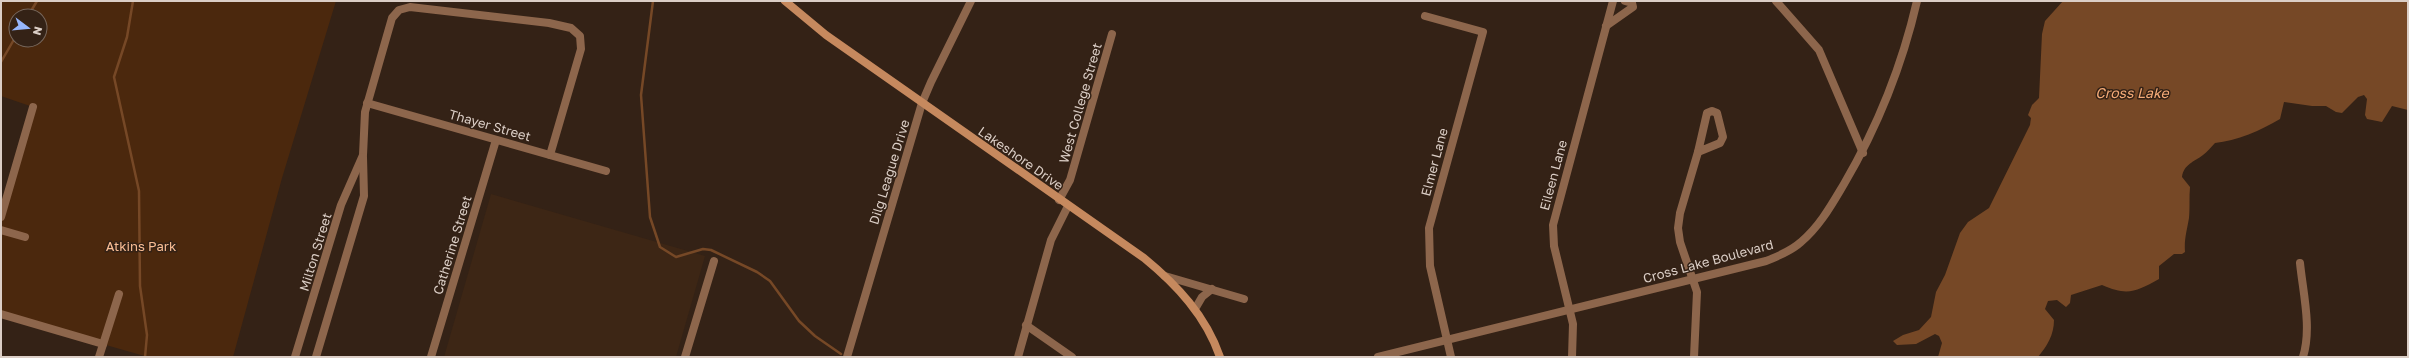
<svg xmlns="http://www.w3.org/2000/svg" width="2409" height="358" viewBox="0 0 2409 358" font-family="'Golos Text',sans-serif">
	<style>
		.built { fill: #3d2615 }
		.green { fill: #4b280d; fill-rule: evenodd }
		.water { fill: #764826 }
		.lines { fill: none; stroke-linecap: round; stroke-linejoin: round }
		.stream { stroke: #764826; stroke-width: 2.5 }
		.minor { stroke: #8d664c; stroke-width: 8 }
		.secondary { stroke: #c6895e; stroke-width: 8 }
		.labels { text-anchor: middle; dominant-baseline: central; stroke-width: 3; stroke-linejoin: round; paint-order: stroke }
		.street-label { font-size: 13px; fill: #dbcec6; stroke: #342216 }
		.park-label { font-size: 13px; fill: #f9bd94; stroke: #342216 }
		.water-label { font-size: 14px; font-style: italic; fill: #f5ab78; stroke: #342216 }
	</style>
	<rect width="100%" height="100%" fill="#342216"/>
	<!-- built -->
	<path class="built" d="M491,194L705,256L676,357H444Z"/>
	<!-- green -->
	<path class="green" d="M1,1H336L282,178L233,357H148L1,315V217L33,107L1,96ZM16,16H40V40H16Z"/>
	<!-- water -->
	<path class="water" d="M2063,1H2408V110L2392,106L2382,122L2367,119L2365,115L2367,99L2364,95L2358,97L2342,113L2336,112L2326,106H2312L2284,102L2280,119C2262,130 2236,141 2215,143C2211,147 2207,152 2203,155C2194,162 2184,164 2182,177L2190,187C2189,197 2190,207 2189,218C2187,230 2184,239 2185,252L2182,254H2174L2159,266V279C2136,292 2127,296 2102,285L2071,295L2070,303L2066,307L2057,300L2048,301L2045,309L2054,320C2054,335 2047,346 2038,357H1938L1942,343L1939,336L1935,334L1916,344L1897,345L1893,341L1903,335L1919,330L1931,317L1936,292L1945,275L1960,233L1968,222L1989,208L2030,125L2031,118L2028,115L2032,105L2039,98L2042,34L2045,21Z"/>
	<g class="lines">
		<!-- stream -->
		<g class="stream">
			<path d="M133,1L127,37L114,77L139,191L140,286L147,335L145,357"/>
			<path d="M653,1L641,95L650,217L660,247L676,257L703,249L711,250L757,272L770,281L799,321L815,336L841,354"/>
			<path d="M28,16L37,1"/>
			<path d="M1,62L16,36"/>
		</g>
		<!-- minor -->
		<g class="minor">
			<path d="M1776,1L1819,50L1863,153"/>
			<path d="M1425,16L1483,32L1429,228L1430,266L1451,357"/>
			<path d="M1606,26L1633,7L1632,3L1625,1"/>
			<path d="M367,103L606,171"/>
			<path d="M1712,111L1717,113L1723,137L1720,143L1698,152L1707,113Z"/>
			<path d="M1059,200L1070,180L1112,34"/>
			<path d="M1,217L33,107"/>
			<path d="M1,230L25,237"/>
			<path d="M2300,263C2303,293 2312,328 2303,357"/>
			<path d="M1165,276L1244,299"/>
			<path d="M1195,309L1202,297L1212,289"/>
			<path d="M1,314L103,344"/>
			<path d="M1026,325L1072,357"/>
			<path d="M99,357L119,294"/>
			<path d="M295,357L341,205L363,155L365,112L392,18L399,10L410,7L549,23L571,28L580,36L581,49L550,155"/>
			<path d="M316,357L364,196L363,157"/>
			<path d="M431,357L496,140"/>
			<path d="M685,357L714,261"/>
			<path d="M847,357L922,103L931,82L971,1"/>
			<path d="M1018,357L1051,240L1068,206"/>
			<path d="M1378,357L1766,261C1779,256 1791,251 1801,242C1820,226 1832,204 1844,184C1878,126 1902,66 1917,1"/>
			<path d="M1572,357L1573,324L1554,246L1553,225L1613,1"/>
			<path d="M1694,357L1697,292L1680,242L1678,228L1680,213L1698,152"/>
		</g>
		<!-- secondary -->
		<path class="secondary" d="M785,1L826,35L1144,258C1177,285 1206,316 1220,357"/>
	</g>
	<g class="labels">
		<!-- street labels -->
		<g class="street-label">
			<text transform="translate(1080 103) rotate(-74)">West College Street</text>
			<text transform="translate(490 125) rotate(16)">Thayer Street</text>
			<text transform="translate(1021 158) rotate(35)">Lakeshore Drive</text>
			<text transform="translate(1434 162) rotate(-75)">Elmer Lane</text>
			<text transform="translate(889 172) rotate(-73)">Dilg League Drive</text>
			<text transform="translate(1553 175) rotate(-75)">Eileen Lane</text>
			<text transform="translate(452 245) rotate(-73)">Catherine Street</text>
			<text transform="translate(315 252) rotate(-73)">Milton Street</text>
			<text transform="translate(1708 261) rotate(-15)">Cross Lake Boulevard</text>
		</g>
		<!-- park labels -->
		<g class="park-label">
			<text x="141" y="246">Atkins Park</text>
		</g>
		<!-- water labels -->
		<g class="water-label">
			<text x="2132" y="92">Cross Lake</text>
		</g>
	</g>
	<!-- border -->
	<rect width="2409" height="358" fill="none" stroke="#dbcec6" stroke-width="4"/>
	<!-- north arrow -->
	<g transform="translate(28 28) rotate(106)"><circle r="19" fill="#342216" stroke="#77675c"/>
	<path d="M0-3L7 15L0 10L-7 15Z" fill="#96b6fd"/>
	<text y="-6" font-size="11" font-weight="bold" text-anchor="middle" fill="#dbcec6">N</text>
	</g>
</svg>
